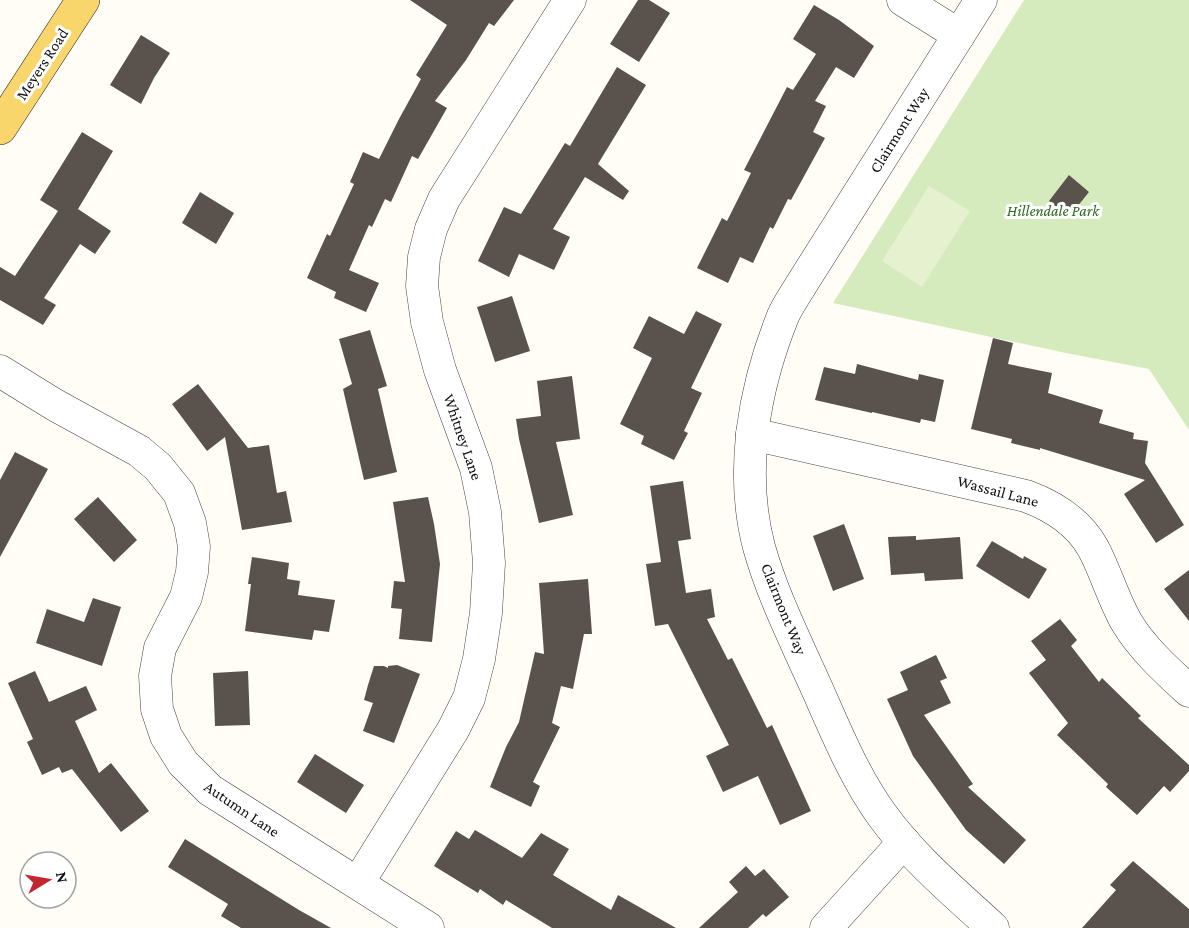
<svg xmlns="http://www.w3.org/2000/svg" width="1189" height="928" viewBox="0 0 1189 928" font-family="'Crimson Pro',serif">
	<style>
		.green { fill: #d5ebbd }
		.pitch { fill: #e6f2cf }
		.building { fill: #5a524d }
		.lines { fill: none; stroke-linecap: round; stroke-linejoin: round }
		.minor-casing { stroke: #444; stroke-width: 33 }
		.major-casing { stroke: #222; stroke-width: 34 }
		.minor { stroke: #fff; stroke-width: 32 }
		.major { stroke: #f9d66b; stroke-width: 33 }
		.labels { text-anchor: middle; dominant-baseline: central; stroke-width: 6; stroke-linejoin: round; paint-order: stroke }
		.street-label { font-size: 16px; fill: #111; stroke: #fff }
		.park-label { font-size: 16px; font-style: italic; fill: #2f6b1f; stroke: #fff }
	</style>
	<rect width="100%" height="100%" fill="#fffdf5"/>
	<!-- green -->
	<path class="green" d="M1024,0H1189V430L1149,369L1066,353L833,303Z"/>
	<!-- pitch -->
	<path class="pitch" d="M929,186L970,211L922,287L882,261Z"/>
	<!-- building -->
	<g class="building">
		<path d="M410,0H514L494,26L489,23L466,60L435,101L447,108L418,159L412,156L391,202L385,199L372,227L369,225L349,270L379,283L366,312L334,298L336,292L307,278L327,234L330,236L354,184L350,182L363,152L379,159L399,119L421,79L416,75L447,25Z"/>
		<path d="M638,0H649L670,13L639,62L610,44Z"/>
		<path d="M814,5L839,20L874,46L854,78L836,67L815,101L826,106L813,132L825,138L791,200L788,199L773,229L770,227L753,263L740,257L728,283L697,268L722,218L727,221L751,173L744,170L787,87L793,90L816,54L793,39Z"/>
		<path d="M141,35L170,53L154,78L141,104L110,85Z"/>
		<path d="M617,67L646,85L598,164L629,191L623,200L585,177L553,229L570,237L554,270L519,254L509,277L478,261L504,207L521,214L565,143L570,146Z"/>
		<path d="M82,132L113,151L78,209L111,231L95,254L80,244L44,298L56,305L43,325L0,300V267L15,276L58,211L40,200Z"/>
		<path d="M1069,175L1089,192L1069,217L1049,201Z"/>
		<path d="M200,192L234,213L216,244L182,223Z"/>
		<path d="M512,296L530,351L495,362L477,307Z"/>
		<path d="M696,311L722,324L691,388L702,393L684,431L688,433L674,460L641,444L644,436L620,424L652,358L633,348L649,316L684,334Z"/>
		<path d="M370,330L387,386L378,389L397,472L364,480L343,389L352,384L339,339Z"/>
		<path d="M993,338L1013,343L1008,364L1052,373L1048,393L1103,410L1099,423L1134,433L1133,439L1148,441L1145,463L1184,525L1156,543L1124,494L1145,480L1040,448V450L1011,443L1012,439L971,429Z"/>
		<path d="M857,364L918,380L919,374L944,380L935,422L921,419L920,423L872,412V413L815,400L824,367L855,374Z"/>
		<path d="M572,376L580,439L556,442L573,515L539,523L519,439L516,419L541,416L537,381Z"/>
		<path d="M198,384L248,448L269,445L277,493L286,491L292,522L242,530L225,437L207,451L172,404Z"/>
		<path d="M15,452L48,469L0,557V480Z"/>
		<path d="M683,481L691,539L678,541L686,593L711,589L715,617L707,619L728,660L732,658L767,728L772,725L811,811L780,825L758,776L723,792L706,756L729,745L668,624L655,626L646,564L661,562L650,486Z"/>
		<path d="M98,497L137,540L114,562L74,519Z"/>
		<path d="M428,497L434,524L440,564L432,642L399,639L402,609L391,608L394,581L405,582L393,502Z"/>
		<path d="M844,524L864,579L833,591L813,536Z"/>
		<path d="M916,536V540L960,537L963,579L925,581L924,573L891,575L888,537Z"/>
		<path d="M992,541L1023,559L1024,556L1047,569L1029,599L976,566Z"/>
		<path d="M252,557L289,563L287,579L300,581L298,595L335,600L329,632L314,630L312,640L245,631L251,584H248Z"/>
		<path d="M1189,570V621L1164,589Z"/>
		<path d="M588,579L592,634H584L573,689L561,686L552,723L560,727L533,782L540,786L531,807L490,787L506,747L519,722L535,652L544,654L539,583Z"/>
		<path d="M93,598L121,607L102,666L36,643L47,609L84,622Z"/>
		<path d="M1060,619L1077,640L1071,646L1099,682L1102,678L1141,716L1138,718L1189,765V771L1170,792L1164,786L1137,815L1106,787L1108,784L1057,735L1068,723L1029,673L1046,660L1031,641Z"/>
		<path d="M936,655L947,678L940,681L951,703L924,715L973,784L968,787L1026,840L1004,864L966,830L913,756L887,699L908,690L900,672Z"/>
		<path d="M397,665L420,674L394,743L363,731L373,703L364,700L368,685L374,666H384L388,668V666Z"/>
		<path d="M35,671L49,702L86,686L97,710L75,721L99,773L111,763L149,811L121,832L72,769L62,773L59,767L42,775L27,742L33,739L8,683Z"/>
		<path d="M248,671L250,725L215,726L213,673Z"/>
		<path d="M315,754L364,785L346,813L297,782Z"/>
		<path d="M475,830L522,858L541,833L569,849L553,875L611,910L618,895L676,928H552L506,900L503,905L480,889L478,893L434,866L456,831L469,839Z"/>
		<path d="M185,839L299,910L331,928H241L221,916L228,904L168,867Z"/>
		<path d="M1133,861L1189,909V928H1082L1116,890L1110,885Z"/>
		<path d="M746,866L755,876L764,869L789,897L766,917L763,914L748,928H699L738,892L729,882Z"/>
	</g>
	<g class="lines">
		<defs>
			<g id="minor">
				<path d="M903,0L959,35"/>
				<path d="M981,0L801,285C795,295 788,305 783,316C754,388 739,471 759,547C771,590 790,629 808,669C831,718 850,771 882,815C913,858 954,892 993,928"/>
				<path d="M0,371L55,405L139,451L158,467L179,493L190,523L194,547L192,572L186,597L160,648L155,676L157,709L166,736L183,763L210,790L428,928"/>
				<path d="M752,434L1026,496C1053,506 1078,521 1093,548C1106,572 1113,599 1127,623C1142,648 1167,671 1189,691"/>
				<path d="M358,883L453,730L469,698L479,659L486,613L489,563L485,512L476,468L440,370L427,322L422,286L424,257L431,229L444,199L570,0"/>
				<path d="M826,928L904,842"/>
			</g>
			<path id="major" d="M0,128L83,0"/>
		</defs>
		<!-- minor casing -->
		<use href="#minor" class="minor-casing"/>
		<!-- major casing -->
		<use href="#major" class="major-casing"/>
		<!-- minor -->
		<use href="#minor" class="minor"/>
		<!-- major -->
		<use href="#major" class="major"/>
	</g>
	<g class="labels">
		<!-- street labels -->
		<g class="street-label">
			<text transform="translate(42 64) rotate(-57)">Meyers Road</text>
			<text transform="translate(899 130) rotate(-58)">Clairmont Way</text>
			<text transform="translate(463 437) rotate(71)">Whitney Lane</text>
			<text transform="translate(998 491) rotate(15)">Wassail Lane</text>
			<text transform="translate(784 609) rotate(68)">Clairmont Way</text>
			<text transform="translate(242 809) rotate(34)">Autumn Lane</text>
		</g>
		<!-- park labels -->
		<g class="park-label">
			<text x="1053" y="210">Hillendale Park</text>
		</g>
	</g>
	<!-- north arrow -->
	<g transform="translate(48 880) rotate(79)"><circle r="28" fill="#ffffff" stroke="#a0a0a0" stroke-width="1.5"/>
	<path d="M0-4.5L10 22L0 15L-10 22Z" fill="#c4262e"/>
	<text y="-9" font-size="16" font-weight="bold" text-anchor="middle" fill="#111111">N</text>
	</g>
</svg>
